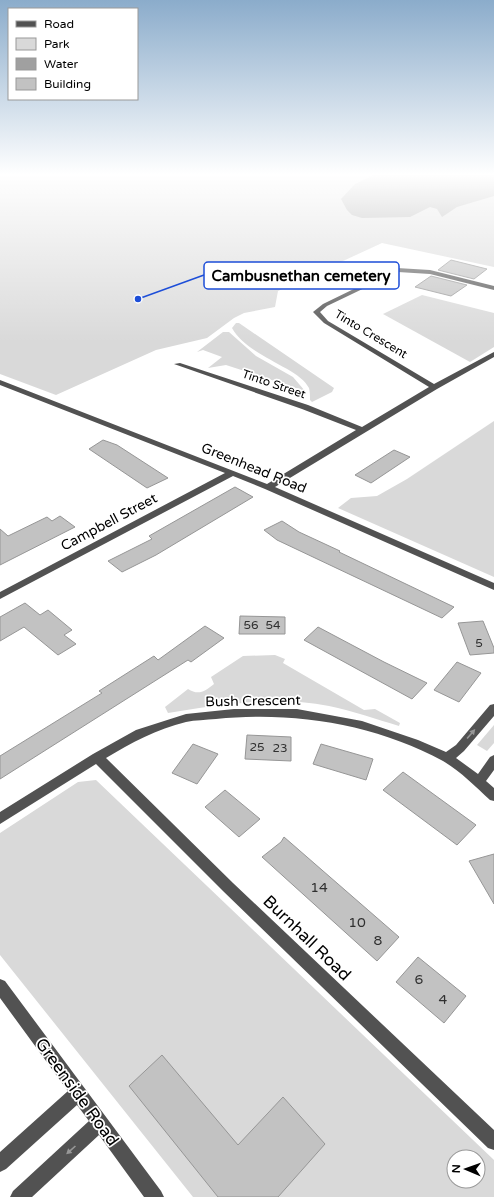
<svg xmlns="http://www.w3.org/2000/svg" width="494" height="1197" viewBox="0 0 494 1197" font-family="'Varela Round',sans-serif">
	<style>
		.green { fill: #d9d9d9; fill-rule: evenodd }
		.water { fill: #a0a0a0 }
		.building { fill: #c2c2c2; stroke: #969696 }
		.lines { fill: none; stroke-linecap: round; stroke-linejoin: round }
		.minor { fill: #525252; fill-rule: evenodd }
		.oneway { fill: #979797 }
		.labels { text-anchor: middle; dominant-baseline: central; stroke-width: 3.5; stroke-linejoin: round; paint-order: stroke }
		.far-street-label { font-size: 12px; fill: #000; stroke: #fff }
		.number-label { font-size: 12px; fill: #303030 }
		.street-label { font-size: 14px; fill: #000; stroke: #fff }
		.near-number-label { font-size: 14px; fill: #303030 }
		.near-street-label { font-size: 17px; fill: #000; stroke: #fff }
		.leader { fill: none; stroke: #1d4ed8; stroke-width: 1.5 }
		.callout-dot { fill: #1d4ed8; stroke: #fff; stroke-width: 1.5 }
		.callout { fill: #fff; stroke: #1d4ed8; stroke-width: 1.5 }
		.callout-label { font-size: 15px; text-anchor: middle; font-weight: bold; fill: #000 }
	</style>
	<rect width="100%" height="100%" fill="#fff"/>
	<!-- green -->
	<g class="green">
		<path d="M0,175H494V267L382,243L278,291L275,307L244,313L234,318L207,338L156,350L56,395L0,374Z"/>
		<path d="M422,295L494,313V347L470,362L383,314Z"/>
		<path d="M236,323H239L334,388L332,392L312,402L310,400C310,396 310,392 309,388C299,367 248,357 232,328Z"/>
		<path d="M223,332H229L256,356L293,377L305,391L226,365L208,368L222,357L203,350L197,352Z"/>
		<path d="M494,421V577L338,508L351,498L377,496L407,479Z"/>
		<path d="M275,655L285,659L283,663L364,710L375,709L400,723L399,726C376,719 353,711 329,706C275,696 221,704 168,713L165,707L188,689C199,696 205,691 214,684L211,677L243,656Z"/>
		<path d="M494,725V743L487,751L477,745Z"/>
		<path d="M96,780L494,1160V1197H193L0,955V833L78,782ZM454,1157H478V1181H454Z"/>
	</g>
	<!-- water -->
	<path class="water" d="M373,175H494V196L457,207L442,217L437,209L430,207L410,217L362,218L352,215L347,210L341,199L355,184Z"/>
	<!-- building -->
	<g class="building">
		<path d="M451,260L487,269L474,279L438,270Z"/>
		<path d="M431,276L467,285L451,296L415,287Z"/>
		<path d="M103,440L117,445L168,478L147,488L89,449Z"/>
		<path d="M394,450L410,457L371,483L355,475Z"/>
		<path d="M235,487L253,497L156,555L122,572L108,561L152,539L149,536Z"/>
		<path d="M60,516L75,527L0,565V529L8,536L47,517L52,521Z"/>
		<path d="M282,521L299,532L340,551L339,552L454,607L442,618L277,540L264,530Z"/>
		<path d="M25,603L40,615L48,610L72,630L64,635L76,644L58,655L24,627L0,641V617Z"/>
		<path d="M240,616L285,617V634H239Z"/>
		<path d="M483,621L494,648V653L470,655L458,623Z"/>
		<path d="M205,626L224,638L191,662L188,660L0,779V756L102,693L99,691L154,656L158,660Z"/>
		<path d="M318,627L384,662L427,683L412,699L304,640Z"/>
		<path d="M457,662L481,673L459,702L434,690Z"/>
		<path d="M247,735L291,737V761L245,759Z"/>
		<path d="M193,744L218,754L197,784L172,773Z"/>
		<path d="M321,744L373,759L366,780L313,764Z"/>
		<path d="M403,772L476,825L457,845L383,790Z"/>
		<path d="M225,790L260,819L239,837L205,807Z"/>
		<path d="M284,837L399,937L377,961L262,857L281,842Z"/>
		<path d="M494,854V904L469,861Z"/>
		<path d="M418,957L466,996L444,1023L396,982Z"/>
		<path d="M162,1055L238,1145L283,1097L325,1144L278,1197H218L129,1086Z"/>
	</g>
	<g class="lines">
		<!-- minor -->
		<g class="minor">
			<path d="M397,268L430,270L494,286V290L430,274L398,272L327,306L320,312L328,321L434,384L492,353L494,352V357L437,389L275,487L494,583V590L265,489L233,476L0,599V592L225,473L0,385V380L267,484L356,430L302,409L174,364L180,363L308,405L362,427L429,387L324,323L313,312L323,304Z"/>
			<path d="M494,704V716L464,751L456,758L478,774L490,757L494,755V770L486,781L494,788V801L490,800C475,786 460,771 443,761C375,724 293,711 216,719C206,720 195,720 186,722C157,729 131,743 106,758L233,883L494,1130V1150L488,1148L223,891L96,764L0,824V812L93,754L136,730L186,714L234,709H297L362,721L418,740L446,752L456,745L490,705Z"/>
			<path d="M0,979L5,981L161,1191L164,1197H144L99,1135L32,1197H10L13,1191L89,1121L77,1105L6,1169L0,1172V1152L68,1091L0,998Z"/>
		</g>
	</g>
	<!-- one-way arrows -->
	<defs><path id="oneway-solid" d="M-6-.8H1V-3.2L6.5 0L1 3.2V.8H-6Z"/></defs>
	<g class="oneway">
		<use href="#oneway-solid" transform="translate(471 734) rotate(-49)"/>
		<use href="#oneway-solid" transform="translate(71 1150) rotate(138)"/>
	</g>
	<!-- sky -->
	<linearGradient id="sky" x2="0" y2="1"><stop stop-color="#8baccb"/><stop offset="0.51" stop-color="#fff"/><stop offset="1" stop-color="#fff" stop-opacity="0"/></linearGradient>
	<rect width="494" height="342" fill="url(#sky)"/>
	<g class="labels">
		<!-- far-street labels -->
		<g class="far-street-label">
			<text transform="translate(371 334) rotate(31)">Tinto Crescent</text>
			<text transform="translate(274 384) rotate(19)">Tinto Street</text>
		</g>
		<!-- number labels -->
		<g class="number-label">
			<text x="251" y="625">56</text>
			<text x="273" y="625">54</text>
			<text x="479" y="643">5</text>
			<text x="257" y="747">25</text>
			<text x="280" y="748">23</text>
		</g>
		<!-- street labels -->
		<g class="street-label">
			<text transform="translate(254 468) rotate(22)">Greenhead Road</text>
			<text transform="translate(109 522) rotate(-28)">Campbell Street</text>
			<text transform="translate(253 701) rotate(-1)">Bush Crescent</text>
		</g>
		<!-- near-number labels -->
		<g class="near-number-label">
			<text x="319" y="887">14</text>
			<text x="357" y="922">10</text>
			<text x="378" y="940">8</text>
			<text x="419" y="979">6</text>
			<text x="443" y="999">4</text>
		</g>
		<!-- near-street labels -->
		<g class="near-street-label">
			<text transform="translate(307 938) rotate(44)">Burnhall Road</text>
			<text transform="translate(77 1092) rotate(54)">Greenside Road</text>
		</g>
	</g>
	<!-- callouts -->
	<path class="leader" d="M138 299L204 275"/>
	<circle class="callout-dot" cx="138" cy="299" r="4"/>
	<rect class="callout" x="204" y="262" width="195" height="27" rx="4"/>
	<g class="callout-label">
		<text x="301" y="281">Cambusnethan cemetery</text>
	</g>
	<!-- legend -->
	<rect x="8" y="8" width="130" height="92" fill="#ffffff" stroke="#999999"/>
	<rect x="16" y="21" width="20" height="6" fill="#525252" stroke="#999999"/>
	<text x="44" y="28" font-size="12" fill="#000000">Road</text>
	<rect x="16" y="38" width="20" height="12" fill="#d9d9d9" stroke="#999999"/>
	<text x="44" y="48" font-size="12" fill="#000000">Park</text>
	<rect x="16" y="58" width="20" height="12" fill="#a0a0a0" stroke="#999999"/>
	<text x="44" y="68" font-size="12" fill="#000000">Water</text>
	<rect x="16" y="78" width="20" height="12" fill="#c2c2c2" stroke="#999999"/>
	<text x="44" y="88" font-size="12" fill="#000000">Building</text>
	<!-- north arrow -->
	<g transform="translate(466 1169) rotate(272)"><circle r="19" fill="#ffffff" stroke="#999999"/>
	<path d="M0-3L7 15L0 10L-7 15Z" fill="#000000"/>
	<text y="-6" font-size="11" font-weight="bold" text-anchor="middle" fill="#000000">N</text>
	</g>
</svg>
